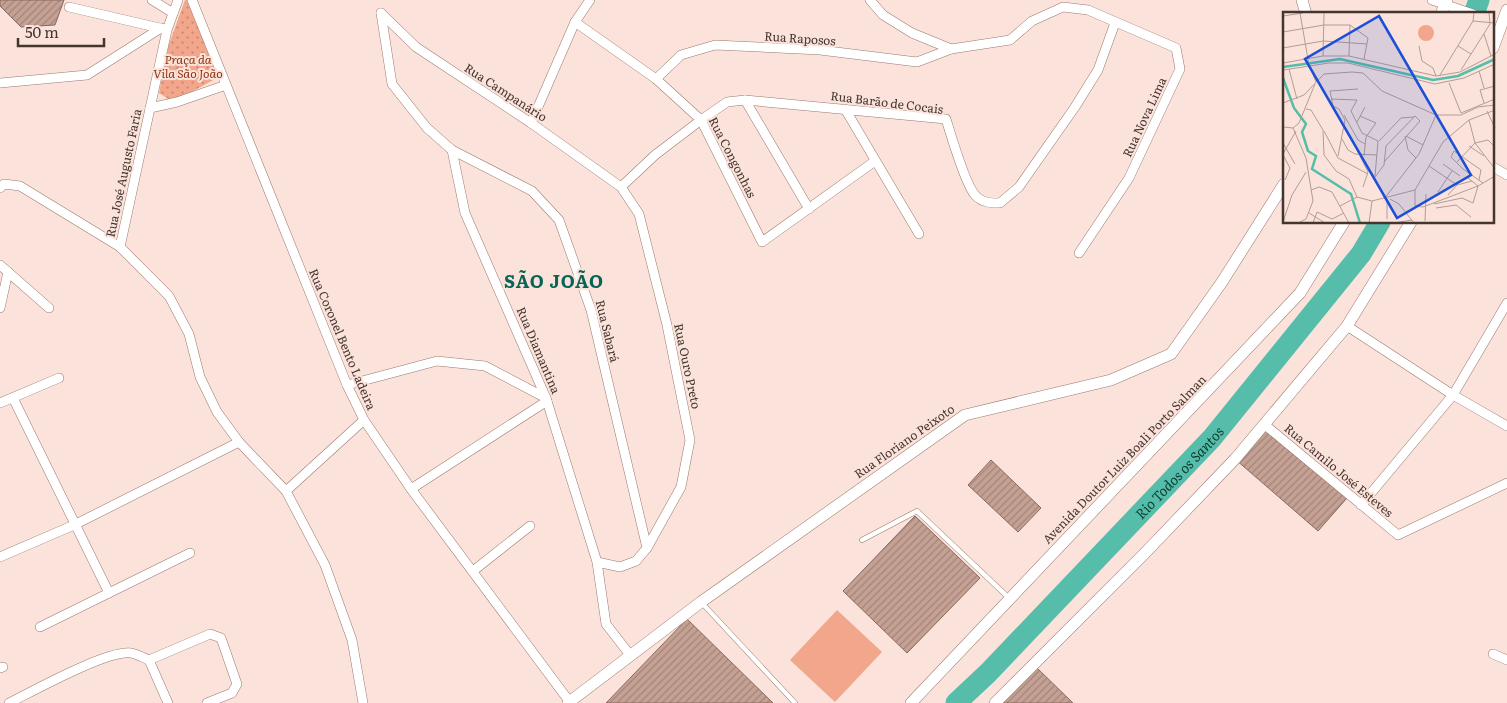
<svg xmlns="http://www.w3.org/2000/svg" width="1507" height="703" viewBox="0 0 1507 703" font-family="Literata,serif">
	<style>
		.grass { fill: url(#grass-dots) }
		.pitch { fill: #f2a68b }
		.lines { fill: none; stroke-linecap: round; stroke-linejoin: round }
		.river { stroke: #55bda9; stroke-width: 21 }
		.building { fill: url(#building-hatch); stroke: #8a695d }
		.service-casing { stroke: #9b786c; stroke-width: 5.5 }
		.minor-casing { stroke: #9b786c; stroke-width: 10 }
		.tertiary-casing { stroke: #9b786c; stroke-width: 12 }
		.service { stroke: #fff; stroke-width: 4.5 }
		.minor { stroke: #fff; stroke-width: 9 }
		.tertiary { stroke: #fff; stroke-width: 11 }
		.labels { text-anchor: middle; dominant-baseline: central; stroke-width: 4; stroke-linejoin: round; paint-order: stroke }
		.street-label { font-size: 12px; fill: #44352f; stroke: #fbe3db }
		.park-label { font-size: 12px; font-style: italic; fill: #90360f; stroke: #fbe3db }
		.water-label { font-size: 14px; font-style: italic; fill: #0c3d34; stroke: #fbe3db }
		.district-label { font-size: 18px; font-weight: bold; letter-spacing: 1px; fill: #096456; stroke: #fbe3db }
		.inset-river { fill: none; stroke: #55bda9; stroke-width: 2.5 }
		.inset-road { fill: none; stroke: #b29d96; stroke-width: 1 }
		.view { fill: #1d4ed8; fill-opacity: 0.15; stroke: #1d4ed8; stroke-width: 2.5 }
		.inset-edge { fill: none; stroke: #44352f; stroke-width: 2.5 }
	</style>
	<defs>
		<pattern id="grass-dots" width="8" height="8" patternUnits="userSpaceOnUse" patternTransform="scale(1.25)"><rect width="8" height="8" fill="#f2a68b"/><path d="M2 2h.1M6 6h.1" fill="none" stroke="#c68872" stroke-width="1.8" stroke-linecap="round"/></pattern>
		<pattern id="building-hatch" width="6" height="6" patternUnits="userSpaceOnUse" patternTransform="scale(1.25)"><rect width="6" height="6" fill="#c5a194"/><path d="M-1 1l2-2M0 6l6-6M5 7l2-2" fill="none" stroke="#a28479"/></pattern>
	</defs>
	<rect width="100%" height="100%" fill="#fbe3db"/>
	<!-- grass -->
	<path class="grass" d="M185,0H189L219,77L173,102L159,93L169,44Z"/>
	<!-- pitch -->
	<path class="pitch" d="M837,610L882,652L835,702L790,660Z"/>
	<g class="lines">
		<!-- river -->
		<g class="river">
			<path d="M1474,14L1479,0"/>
			<path id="s1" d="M956,703L988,673L1212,438L1361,254L1380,222"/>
		</g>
	</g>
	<!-- building -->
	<g class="building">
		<path d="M0,0H64L55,25L21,27L0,6Z"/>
		<path d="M1263,426L1347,498L1318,531L1235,459Z"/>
		<path d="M991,460L1041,508L1018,532L968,485Z"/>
		<path d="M915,516L980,578L907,653L843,591Z"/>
		<path d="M687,619L773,703H606Z"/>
		<path d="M1036,667L1073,703H998Z"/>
	</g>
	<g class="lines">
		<defs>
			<g id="service">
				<path d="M862,540L917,511L1009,598"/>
				<path d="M702,603L795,703"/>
			</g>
			<g id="minor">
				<path d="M152,0L173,13"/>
				<path d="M178,0L167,30L120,247L169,296L189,334L200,377L217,412L239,442L286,491L325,565L352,640L363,703"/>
				<path d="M192,0L347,385L364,420L411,489L569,701"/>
				<path d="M870,0L883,15L912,33L951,49L1010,40L1032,21L1063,7L1088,10L1176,48L1180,69L1129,178L1079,253"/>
				<path d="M1432,0L1473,14"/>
				<path d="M69,7L164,29"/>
				<path d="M381,13L416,47L531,123L621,187L639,214L667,325L690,440L681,487L647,548L636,561L620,567L597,562L546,398L465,213L452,150"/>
				<path d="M381,13L392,84L427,128L452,150L532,191L559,220L591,310L647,548"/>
				<path d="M575,22L656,79L701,120L762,242L875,161"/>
				<path d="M656,79L681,55L715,45L820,50L917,62L951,49"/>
				<path d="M0,83L87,75L161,28"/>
				<path d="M745,100L809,209"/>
				<path d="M150,108L177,102L226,85"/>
				<path d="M845,109L919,234"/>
				<path d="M531,123L575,22L590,0"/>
				<path d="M1493,167L1507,175"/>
				<path d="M621,187L655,155L701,120L727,102L745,100L946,119C951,135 965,184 975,195C982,203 991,203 1000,203L1019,187L1075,107L1098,70L1115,23"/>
				<path d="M0,188L4,184L20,186L120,247"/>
				<path d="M0,265L49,308"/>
				<path d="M0,308L8,272"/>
				<path d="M1347,326L1453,395L1507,426"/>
				<path d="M347,385L437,361L485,366L546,398"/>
				<path d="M13,398L109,593"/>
				<path d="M0,403L59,378"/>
				<path d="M1264,424L1398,535L1507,483"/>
				<path d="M411,489L547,401"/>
				<path d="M286,491L364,420"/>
				<path d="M1361,505L1453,395L1507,303"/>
				<path d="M0,557L74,525L239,442"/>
				<path d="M597,562L606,624L630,655"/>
				<path d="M473,571L530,526"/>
				<path d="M40,627L190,553"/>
				<path d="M1493,654L1507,660"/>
				<path d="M149,660L168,703"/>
				<path d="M0,668L3,667"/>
				<path d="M9,703C33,691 107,650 131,653C137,654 144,658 149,660L210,634L221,638L237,684L232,693L207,703"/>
			</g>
			<g id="tertiary">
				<path d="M1302,0L1306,14"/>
				<path d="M1441,14L1447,0"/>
				<path d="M1493,48L1507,10"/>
				<path d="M568,703L701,602L965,415L1111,380L1171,354L1222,282L1284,184"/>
				<path d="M911,703L1300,293L1344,222"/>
				<path d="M995,703L1145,553L1235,459L1347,326L1411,222"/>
			</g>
		</defs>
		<!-- service casing -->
		<use href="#service" class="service-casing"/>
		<!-- minor casing -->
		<use href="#minor" class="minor-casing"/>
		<!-- tertiary casing -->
		<use href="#tertiary" class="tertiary-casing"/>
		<!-- service -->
		<use href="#service" class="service"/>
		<!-- minor -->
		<use href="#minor" class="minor"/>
		<!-- tertiary -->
		<use href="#tertiary" class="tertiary"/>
	</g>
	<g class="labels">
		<!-- street labels -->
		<g class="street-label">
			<text transform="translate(800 38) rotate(4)">Rua Raposos</text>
			<text transform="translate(506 92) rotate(33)">Rua Campanário</text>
			<text transform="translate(887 102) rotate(7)">Rua Barão de Cocais</text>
			<text transform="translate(1144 117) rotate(-65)">Rua Nova Lima</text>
			<text transform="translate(733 157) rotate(63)">Rua Congonhas</text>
			<text transform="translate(123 173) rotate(-78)">Rua José Augusto Faria</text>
			<text transform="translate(608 331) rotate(76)">Rua Sabará</text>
			<text transform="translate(343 339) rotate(67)">Rua Coronel Bento Ladeira</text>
			<text transform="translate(539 350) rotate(67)">Rua Diamantina</text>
			<text transform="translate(688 366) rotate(78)">Rua Ouro Preto</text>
			<text transform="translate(904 441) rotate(-35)">Rua Floriano Peixoto</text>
			<text transform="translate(1124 459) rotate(-46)">Avenida Doutor Luiz Boali Porto Salman</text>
			<text transform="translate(1339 470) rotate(40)">Rua Camilo José Esteves</text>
		</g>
		<!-- park labels -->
		<g class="park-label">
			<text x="188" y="59">Praça da<tspan x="188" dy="14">Vila São João</tspan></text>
		</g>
		<!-- water labels -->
		<g class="water-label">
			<text stroke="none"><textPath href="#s1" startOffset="321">Rio Todos os Santos</textPath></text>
		</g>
		<!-- district labels -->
		<g class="district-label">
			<text x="554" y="280">SÃO JOÃO</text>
		</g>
	</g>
	<!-- overview -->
	<g transform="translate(1283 12)">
		<rect width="211" height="211" fill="#fbe3db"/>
		<path d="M135 21a8 8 0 1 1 16 0a8 8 0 1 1-16 0Z" fill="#f2a68b"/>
		<path class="inset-river" d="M0,55L57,47L150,68L175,64L212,47M0,66L11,96L23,112L19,120L25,139L33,144L29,157L68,182L77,211"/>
		<path class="inset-road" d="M17,1L26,53L33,70M0,4L20,1M190,9L212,11M0,20L41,13H67L85,26L81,47M201,22L208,44M136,34L139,49L150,56L153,64M175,34L188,42M0,36L40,29L84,32M40,44L41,1M66,44L67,13M0,51L40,44H66L153,64L177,60L212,42M6,57L14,87M0,58L46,51H65L152,72L181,66L212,52M178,58L207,12L206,1M196,59L201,76M157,63L190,9L191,1M166,71L178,101L212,87M48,87L74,88L68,99L79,121L95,129M0,91L21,83L41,62L69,60L80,61L99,79L153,103H178M201,91L197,78L212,74M23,97L28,98L40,118L41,143L53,159L66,167L74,185M204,99L212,116M61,103L75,128L82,132M178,103L195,95L212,93M77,104L93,111L83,125L81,144M186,108L192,131L212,157M74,110L82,95M0,115L10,116L16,111L32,72M10,116L23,146L30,189L23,207L15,211M41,119L55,146L85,162M122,124L125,138L133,146M123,124L140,133M59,127L65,138L72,142L94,143M96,129L118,106L131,105M0,131L12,152M186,134L201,144M0,142L13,119M0,143L7,156L2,168M55,144L62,108L56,97L50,94L47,79L75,77M77,144L85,160L80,175M102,149L137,109L132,104M174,150L192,131L205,128L212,135M160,152L177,164M146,154L174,173M92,164L95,129M92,165L101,153L103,134L132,104M196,168L198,158L171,139L168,145L180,157L200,171M28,178L36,175L49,180L66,211M132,178V194L140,195L195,174L212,164M155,180L169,159M165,183L174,173L189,169M74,185L89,189L132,178L160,130L186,108L212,98M101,187L136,142L153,103M107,187L116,192L131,211M151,192L179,186L190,191L195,174L184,165M57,194L74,185M153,196L173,193L188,205M26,201L42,211M104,207V187M142,209L143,182M0,210L9,183L23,160M30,211L34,200L49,207L61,201M86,211L89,189M111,211L129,208"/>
		<path class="view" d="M96,4L188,163L114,206L22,47Z"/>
		<rect width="211" height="211" class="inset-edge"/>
	</g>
	<!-- scale -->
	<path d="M18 38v8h86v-8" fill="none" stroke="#44352f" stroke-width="2.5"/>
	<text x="25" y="38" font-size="15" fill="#44352f" stroke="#fbe3db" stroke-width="4" paint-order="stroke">50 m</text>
</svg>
